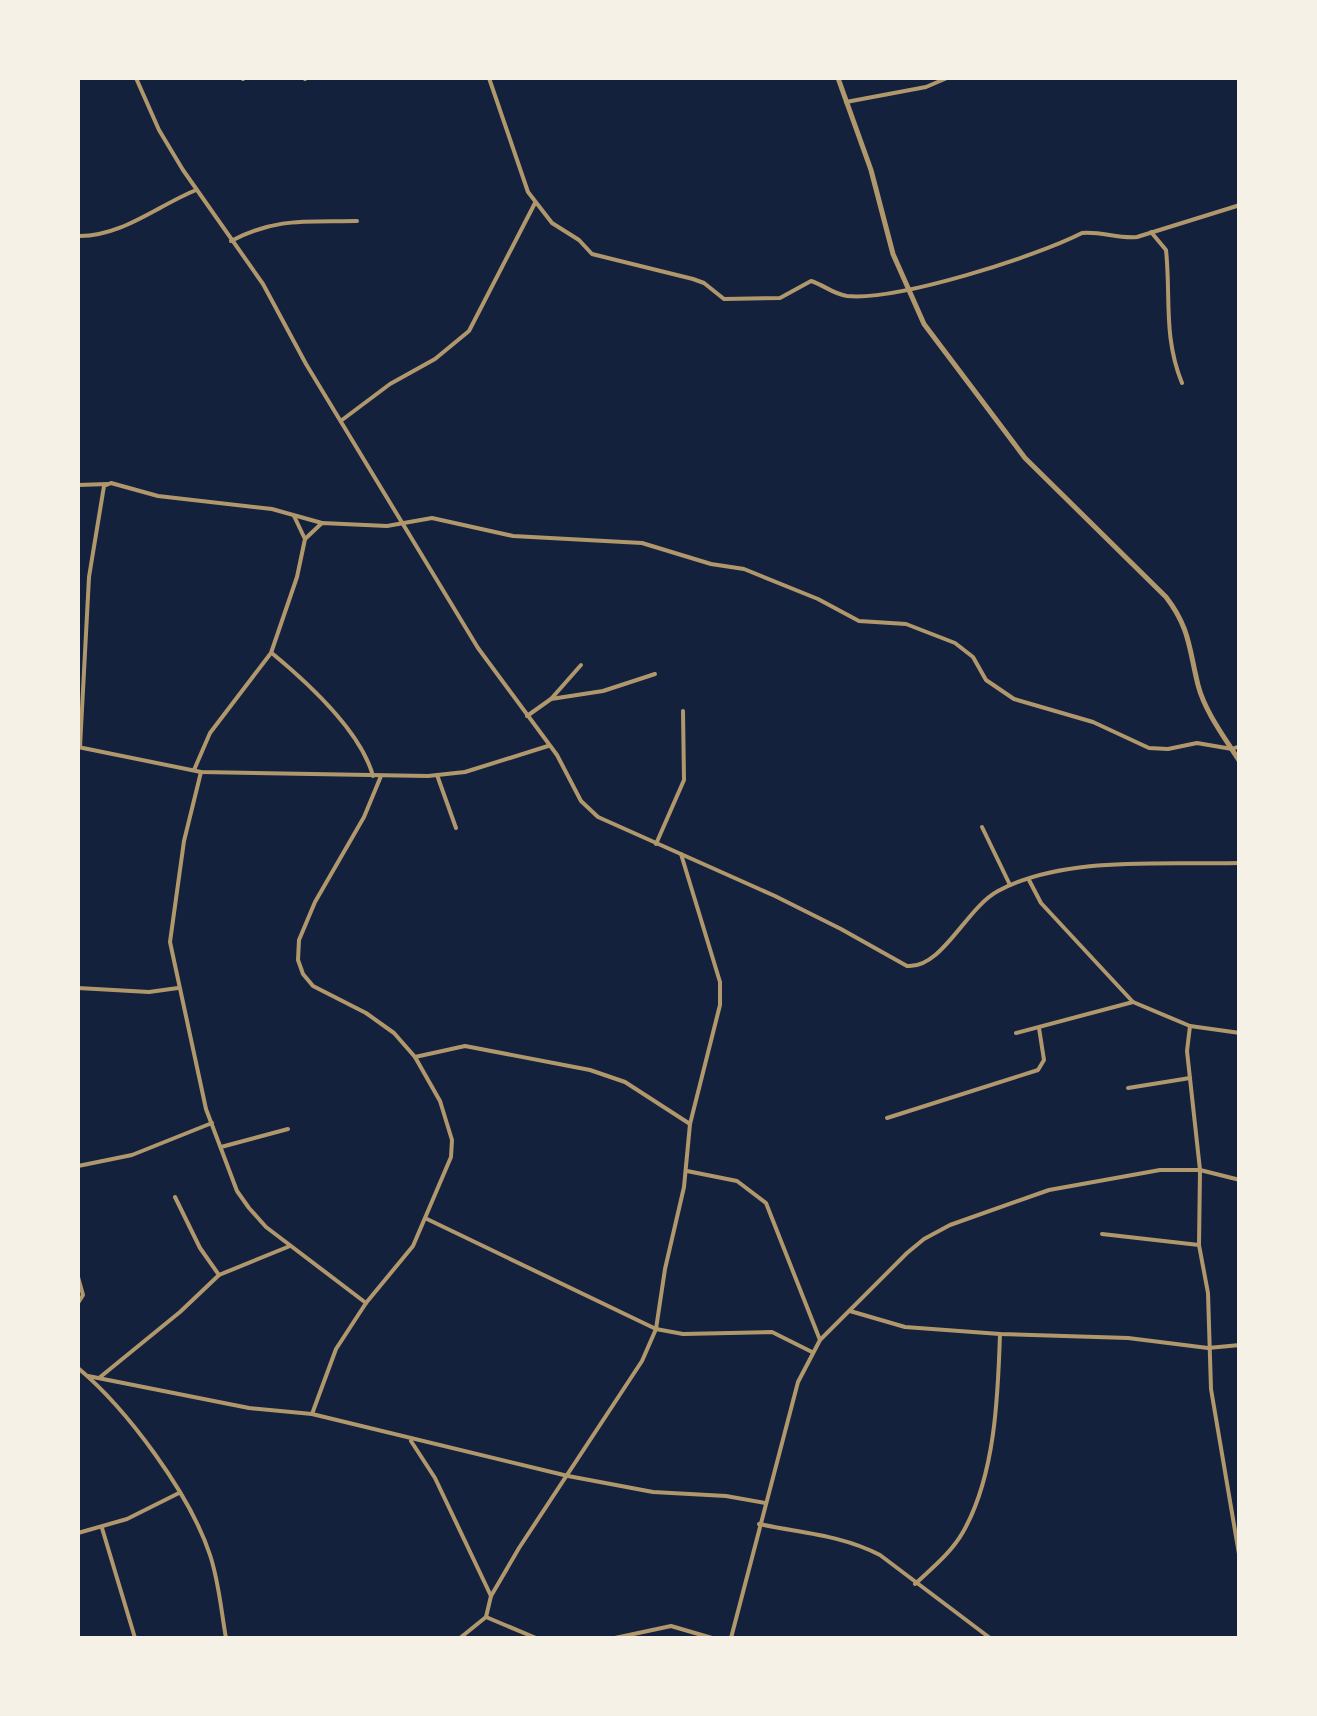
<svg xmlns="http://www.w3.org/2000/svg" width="1317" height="1716" viewBox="0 0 1317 1716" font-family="'Open Sans',sans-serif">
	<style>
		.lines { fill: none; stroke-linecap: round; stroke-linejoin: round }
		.minor { stroke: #b1986c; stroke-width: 4 }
		.tertiary { stroke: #b1986c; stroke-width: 5 }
	</style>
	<rect width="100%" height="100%" fill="#14213d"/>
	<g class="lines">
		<!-- minor -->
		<g class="minor">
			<path d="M136,78L159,130L183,170L263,284L306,364L478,648L557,755L581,801L598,817L775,896L841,929L907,966C942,969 966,908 998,891C1065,855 1165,865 1240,863"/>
			<path d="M242,78L243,79"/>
			<path d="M489,78L528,192L552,223L579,240L592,254L693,279L704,283L724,299L780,298L811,281C824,285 833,294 847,296C897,301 1035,257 1082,233C1101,231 1118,239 1137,237L1240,205"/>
			<path d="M305,79L306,78"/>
			<path d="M846,102L926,87L947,78"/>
			<path d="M1151,232L1166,250C1171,297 1163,336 1182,383"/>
			<path d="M78,236C121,237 157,206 196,190"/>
			<path d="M231,241C277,217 307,222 357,221"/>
			<path d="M342,420L390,384L435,359L469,331L535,203"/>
			<path d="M78,485L108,484"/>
			<path d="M294,516L305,539"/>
			<path d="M273,654C308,683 361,732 373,776"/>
			<path d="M551,699L581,665"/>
			<path d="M527,716L551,699L603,691L655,674"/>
			<path d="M78,747L201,772L428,776L465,772L548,746"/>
			<path d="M80,747L89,577L104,486L111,483L158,496L272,509L322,523"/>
			<path d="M194,770L210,733L271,653L297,577L305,539L322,523L387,526L432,518L513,536L642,543L711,564L744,569L818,599L859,621L906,624L955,643L973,657L986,680L1014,699L1093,722L1149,748L1168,749L1197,743L1232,749L1240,746"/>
			<path d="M201,772L184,841L170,942L206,1109L237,1191L249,1208L266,1227L366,1303"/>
			<path d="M437,775L456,828"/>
			<path d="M982,827L1010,885"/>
			<path d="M656,844L684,780L683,711"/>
			<path d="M1029,880L1041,903L1133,1002L1190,1026L1240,1033"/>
			<path d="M78,988L149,992L178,988"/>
			<path d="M1190,1026L1187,1051L1200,1170L1199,1245L1208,1293L1211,1389L1240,1560"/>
			<path d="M1016,1033L1133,1002"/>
			<path d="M415,1057L465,1046L590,1070L625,1082L690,1124"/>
			<path d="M1128,1088L1190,1078"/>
			<path d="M887,1118L1038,1070L1044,1060L1039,1028"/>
			<path d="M221,1147L288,1129"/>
			<path d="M78,1166L132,1155L212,1123"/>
			<path d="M687,1171L737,1181L766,1203L820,1340"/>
			<path d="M175,1197L200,1248L219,1275"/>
			<path d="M427,1219L656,1329L683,1334L772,1332L812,1352"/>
			<path d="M1102,1234L1199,1245"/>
			<path d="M78,1277L83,1295L78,1303"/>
			<path d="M850,1311L905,1327L1000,1334L1128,1338L1208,1348L1240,1345"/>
			<path d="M78,1368C127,1409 190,1494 210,1555C219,1582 221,1610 226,1638"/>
			<path d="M88,1376L249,1408L312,1414L568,1476L653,1492L726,1496L765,1503"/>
			<path d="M99,1378L180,1312L219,1275L290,1246"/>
			<path d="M312,1414L336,1349L366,1303L413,1246L451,1157L452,1140L440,1101L415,1057L394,1033L366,1013L313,986L303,974L298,960L299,940L315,902L364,817L381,776"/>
			<path d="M411,1441L435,1478L491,1596"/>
			<path d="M759,1524C801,1533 842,1535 880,1555L990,1638"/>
			<path d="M102,1528L135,1638"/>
			<path d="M78,1533L127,1519L179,1493"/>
			<path d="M915,1584C932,1568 951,1553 963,1532C995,1476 998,1397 1000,1334"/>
			<path d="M486,1617L536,1638"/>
			<path d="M460,1638L486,1617L491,1596L519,1548L642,1361L656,1329L665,1269L684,1187L690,1124L720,1005V982L681,854"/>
			<path d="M615,1638L671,1626L712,1638"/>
			<path d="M731,1638L798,1382L820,1340L907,1253L924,1239L950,1225L1049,1190L1160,1170H1200L1240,1180"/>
			<path d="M1030,1638H1039"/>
		</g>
		<!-- tertiary -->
		<path class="tertiary" d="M838,78L871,170L893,254L924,324L1025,458L1166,597C1190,628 1189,649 1198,685C1205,712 1225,738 1240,762"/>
	</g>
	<!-- border -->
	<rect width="1317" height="1716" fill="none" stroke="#f6f1e7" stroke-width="160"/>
</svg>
